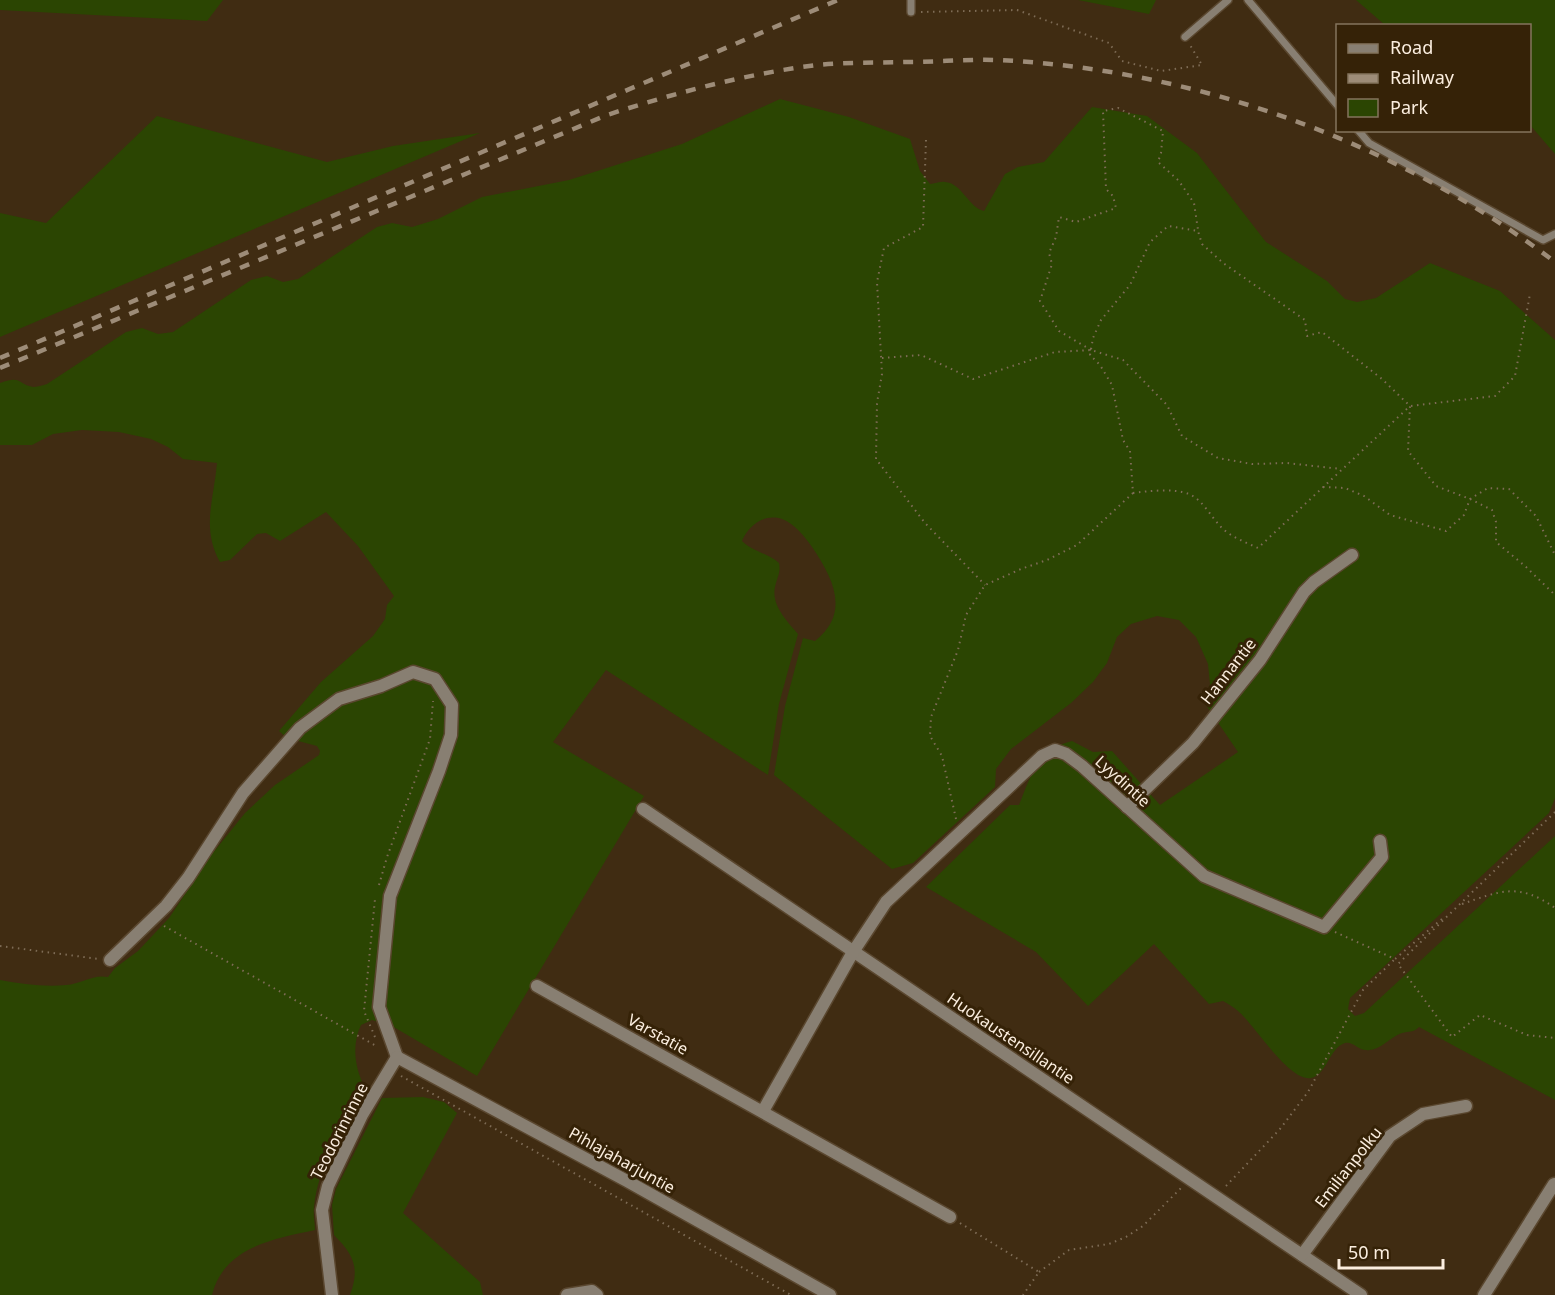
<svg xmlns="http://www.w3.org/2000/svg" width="1555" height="1295" viewBox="0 0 1555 1295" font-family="'Noto Sans',sans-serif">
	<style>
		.green { fill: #2b4502 }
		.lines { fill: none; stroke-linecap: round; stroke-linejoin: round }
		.lane-casing { stroke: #5a472f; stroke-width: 10 }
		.street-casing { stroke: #5a472f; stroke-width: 15 }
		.path { stroke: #7e6c56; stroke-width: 2; stroke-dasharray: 1.5 4.5; stroke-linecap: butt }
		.lane { stroke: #887f72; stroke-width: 7 }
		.street { stroke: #887f72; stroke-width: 12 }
		.rail { stroke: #9d8c78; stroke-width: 4.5; stroke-dasharray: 10 10; stroke-linecap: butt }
		.labels { text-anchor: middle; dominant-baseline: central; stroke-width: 6; stroke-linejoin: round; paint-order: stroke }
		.street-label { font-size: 16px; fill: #fbeedf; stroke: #352207 }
	</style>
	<rect width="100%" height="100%" fill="#402c12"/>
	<!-- green -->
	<g class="green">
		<path d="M0,0H223L207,21L0,10Z"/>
		<path d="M1078,0H1156L1149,14Z"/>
		<path d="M1356,0H1555V154L1530,125V26L1385,25Z"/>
		<path d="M780,99L849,117L910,139L920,171L930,184C935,184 941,181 945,182C962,183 968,207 984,211L1005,174L1018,167L1044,162L1092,107L1147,116L1197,153L1266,242L1327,281L1345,299L1357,302L1376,298L1430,263L1500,291L1555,340V798L1549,813L1350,998L1348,1009L1355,1016L1364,1013L1555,836V1100L1419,1027C1413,1033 1409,1031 1402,1033C1390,1037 1379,1052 1366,1050C1358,1050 1353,1041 1345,1043C1329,1048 1327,1075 1311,1078C1289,1082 1254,1024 1238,1011C1234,1007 1228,1004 1223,1001L1209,1004L1154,944L1088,1006L1036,952L926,887L1010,805H1019C1031,775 1038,749 1072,741L1093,752L1112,751L1160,805L1238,752L1204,702L1210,684L1208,664L1196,637L1179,620L1157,616L1131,624L1117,637L1107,663L1093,682L1071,703L1011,749L996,769L995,787L913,863L892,869L774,775L785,706L803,638L815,641C851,613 833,578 812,547C805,537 794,523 782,519C764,513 748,526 742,541C753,552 768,553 779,563C781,573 777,577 775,587C771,605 787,621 798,634L779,704L768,775L606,670L553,742L644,796L477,1076L392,1026L372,1020L361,1025C351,1046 355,1069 366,1090C345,1125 318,1165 314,1207C313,1215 315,1223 315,1230C273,1239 224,1247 212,1295H0V980C22,984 44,987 66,985C81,984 93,974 108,977L115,968L138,951L169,918L212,854L245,813L275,785L319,755L320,751L317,746L287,738L279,731L321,682L373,636L385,619L387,605L394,596L358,546L326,512L280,541L266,533L257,534L230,560L220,562C201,528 214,499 217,463L183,459L168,447L151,439L119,432L82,430L53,434L32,445H0V383C22,375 17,384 33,387C37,387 43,385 47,384L126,332L142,328L158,334L173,332L251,280L267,276L283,282L298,279L377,227L392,223L412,227L438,219L482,197L569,180L682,144Z"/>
		<path d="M157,116L327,162L393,146L480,133L0,337V213L46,223Z"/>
		<path d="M423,1097L444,1102L457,1113L403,1213L480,1282L483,1295H350C360,1268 354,1255 334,1235L332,1205L336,1189L382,1098Z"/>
	</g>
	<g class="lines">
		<defs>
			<g id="lane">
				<path d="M911,0V12"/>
				<path d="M1248,0L1338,106"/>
				<path d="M1185,37L1228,0"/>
				<path d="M1358,130L1369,143L1543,240L1555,234"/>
			</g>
			<g id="street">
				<path d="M1127,807L1193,743L1260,660L1304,592L1314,582L1352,555"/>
				<path d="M643,809C882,972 1123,1132 1361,1295"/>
				<path d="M110,960L166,906L188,878L243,793L300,728L339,699L381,686L413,672L435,679L452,705L451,735L439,771L390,896L379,1007L397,1057"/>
				<path d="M537,986L950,1217"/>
				<path d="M397,1057L627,1181L830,1295"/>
				<path d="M763,1111L853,952L886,902L1042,756L1055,750L1066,754L1082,766L1204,876L1324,927L1382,857L1380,841"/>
				<path d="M1302,1255L1390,1136L1423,1114L1466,1106"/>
				<path d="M332,1295L322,1210L328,1186L362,1115L397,1057"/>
				<path d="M567,1295L592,1291L597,1295"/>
				<path d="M1484,1295L1554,1184"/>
			</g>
		</defs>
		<!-- lane casing -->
		<use href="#lane" class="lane-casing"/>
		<!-- street casing -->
		<use href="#street" class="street-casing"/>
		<!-- path -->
		<g class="path">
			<path d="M921,12L1017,10L1109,43L1122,61L1161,71L1202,65L1190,45"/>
			<path d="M926,140L923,227L884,248L877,282L882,374L877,403L876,459L925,523L985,585"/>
			<path d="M1091,350L1059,331L1040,301L1052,264L1049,253L1056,237L1059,217L1076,222L1116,208L1113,196L1106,189L1103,111L1118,108L1163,131L1161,153L1158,162L1179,181L1194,203L1198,230"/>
			<path d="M882,358L921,355L973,379L1055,352L1091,350L1123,360L1167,405L1182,436L1218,458L1252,464L1287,463L1341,469"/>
			<path d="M1323,487L1345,488L1364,496L1390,515L1446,531L1464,515L1470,499L1488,488L1509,489L1536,516L1555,555"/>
			<path d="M1133,493C1148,491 1174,488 1189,494C1203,500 1211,517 1221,527C1231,537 1245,542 1258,548L1410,406L1408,451L1436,486L1470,499L1492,510L1496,522V542L1525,566L1555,595"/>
			<path d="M1555,812L1398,964L1452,1037L1480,1015L1527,1035L1555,1038"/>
			<path d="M956,819L942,756L930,736L931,717L958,650L966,615L985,585L1021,569L1047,560L1077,545L1133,493L1130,451L1123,440L1112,385L1100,365L1090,355L1093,338L1101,320L1130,285L1150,242L1168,226L1198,231L1202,244L1223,263L1305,320L1307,336L1322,332L1382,379L1410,406L1495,396L1515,376L1530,294"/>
			<path d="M379,885L387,857L430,739L433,701"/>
			<path d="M1462,904C1500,891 1519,882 1555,908"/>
			<path d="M164,926L378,1047"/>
			<path d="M1335,932L1395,959L1443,918"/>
			<path d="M0,946L99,959"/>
			<path d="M375,1037L364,1011L375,899"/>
			<path d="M401,1076L791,1295"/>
			<path d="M1226,1186L1280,1129L1308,1092L1363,990L1395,959"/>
			<path d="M960,1223L1039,1272L1023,1295"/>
			<path d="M1039,1272L1069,1250L1109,1244L1126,1237L1143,1226L1181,1188"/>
		</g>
		<!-- lane -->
		<use href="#lane" class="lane"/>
		<!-- street -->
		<use href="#street" class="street"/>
		<!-- rail -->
		<g class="rail">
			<path d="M0,358L838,0"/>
			<path d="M0,368L607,115C675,93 745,74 817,65C846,62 877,63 907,62C937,62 967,59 997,60C1195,69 1397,142 1555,262"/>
		</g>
	</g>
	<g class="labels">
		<!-- street labels -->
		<g class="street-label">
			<text transform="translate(1228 671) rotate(-52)">Hannantie</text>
			<text transform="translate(1123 781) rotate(42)">Lyydintie</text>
			<text transform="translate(658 1034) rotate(29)">Varstatie</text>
			<text transform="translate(1011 1038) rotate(34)">Huokaustensillantie</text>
			<text transform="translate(339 1131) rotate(-63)">Teodorinrinne</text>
			<text transform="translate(622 1160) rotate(29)">Pihlajaharjuntie</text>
			<text transform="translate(1348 1167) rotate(-52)">Emilianpolku</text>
		</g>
	</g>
	<!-- legend -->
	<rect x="1336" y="24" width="195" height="108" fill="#352207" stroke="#84745d" stroke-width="1.5"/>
	<rect x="1348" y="44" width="30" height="9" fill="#887f72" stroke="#84745d" stroke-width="1.5"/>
	<text x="1390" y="54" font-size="18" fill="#fbeedf">Road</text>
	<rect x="1348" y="74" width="30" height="9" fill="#9d8c78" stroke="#84745d" stroke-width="1.5"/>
	<text x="1390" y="84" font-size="18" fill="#fbeedf">Railway</text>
	<rect x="1348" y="99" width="30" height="18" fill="#2b4502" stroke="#84745d" stroke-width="1.5"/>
	<text x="1390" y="114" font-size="18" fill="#fbeedf">Park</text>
	<!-- scale -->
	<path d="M1339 1259v9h104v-9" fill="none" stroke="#fbeedf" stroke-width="3"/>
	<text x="1348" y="1259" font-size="18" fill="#fbeedf" stroke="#352207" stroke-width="4.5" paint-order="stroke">50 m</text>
</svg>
